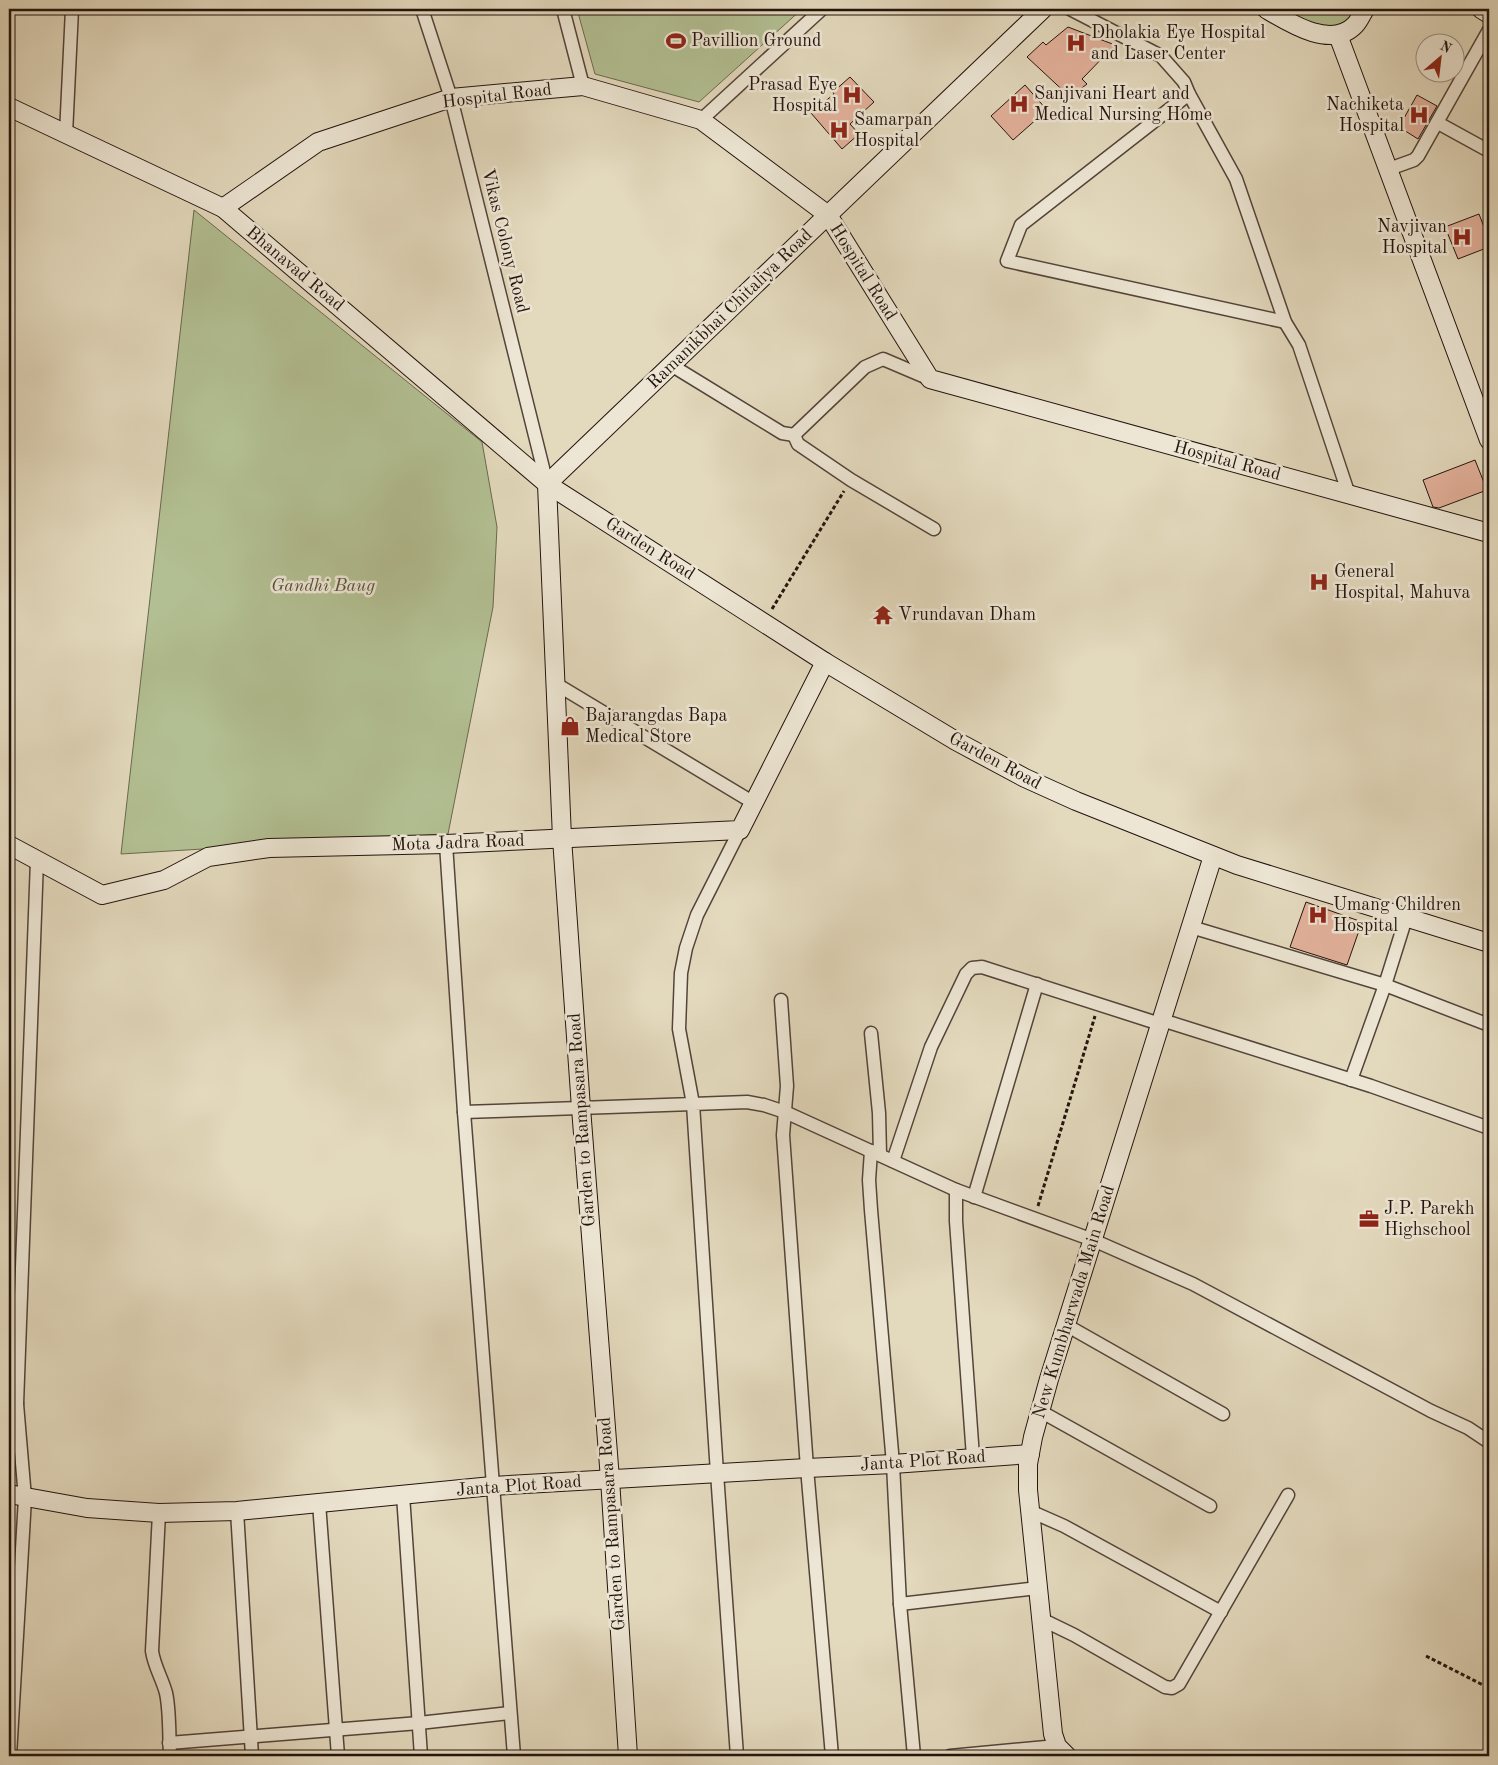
<svg xmlns="http://www.w3.org/2000/svg" width="1498" height="1765" viewBox="0 0 1498 1765" font-family="'Old Standard TT',serif">
	<style>
		.green { fill: #b2bf92; stroke: #6a6950 }
		.building { fill: #e3b19b; stroke: #23130e }
		.lines { fill: none; stroke-linecap: round; stroke-linejoin: round }
		.street-casing { stroke: #53443a; stroke-width: 15 }
		.secondary-casing { stroke: #23130e; stroke-width: 20 }
		.path { stroke: #23130e; stroke-width: 3; stroke-dasharray: 4 2.5; stroke-linecap: butt }
		.street { stroke: #ede6d4; stroke-width: 12 }
		.secondary { stroke: #ede6d4; stroke-width: 18 }
		.labels { text-anchor: middle; dominant-baseline: central; stroke-width: 5; stroke-linejoin: round; paint-order: stroke }
		.poi-label { font-size: 18px; fill: #23130e; stroke: #ede6d4; text-anchor: start }
		.street-label { font-size: 18px; fill: #23130e; stroke: #ede6d4 }
		.park-label { font-size: 18px; font-style: italic; fill: #554f3c; stroke: #ede6d4 }
	</style>
	<rect width="100%" height="100%" fill="#e3d9bd"/>
	<filter id="stains"><feTurbulence type="fractalNoise" baseFrequency=".004" numOctaves="4"/><feColorMatrix values="0 0 0 0 .2 0 0 0 0 .09 0 0 0 0 .02 0 0 0 .5 -.17"/></filter>
	<radialGradient id="worn" r=".72"><stop offset=".6" stop-color="#630" stop-opacity="0"/><stop offset="1" stop-color="#630" stop-opacity=".3"/></radialGradient>
	<!-- green -->
	<g class="green">
		<path d="M577,9H802L699,102L595,74Z"/>
		<path d="M1269,9H1363L1339,33Z"/>
		<path d="M194,210L482,442L497,527L493,607L448,834L121,854Z"/>
	</g>
	<!-- building -->
	<g class="building">
		<path d="M1068,27L1115,45L1082,79L1087,84L1070,97L1027,57L1043,42L1046,45Z"/>
		<path d="M850,77L874,102L850,124L859,134L842,149L811,113L834,94L833,92Z"/>
		<path d="M1025,85L1047,110L1013,140L991,116Z"/>
		<path d="M1417,95L1437,106L1418,139L1399,127Z"/>
		<path d="M1479,214L1489,240V247L1458,259L1445,227Z"/>
		<path d="M1475,460L1487,490L1439,508L1433,507L1423,480Z"/>
		<path d="M1306,902L1362,922L1347,965L1290,947Z"/>
	</g>
	<g class="lines">
		<defs>
			<g id="street">
				<path d="M422,9L451,98L547,484"/>
				<path d="M563,9L583,86"/>
				<path d="M1070,9L1161,56L1184,82L1189,94L1236,179L1285,322L1299,345L1349,495"/>
				<path d="M1189,94L1021,225L1007,261L1285,322"/>
				<path d="M701,120L822,9"/>
				<path d="M1438,123L1489,151"/>
				<path d="M66,134L72,9"/>
				<path d="M1389,169L1414,160L1418,156L1489,30"/>
				<path d="M671,365L782,433L794,435L865,367L883,359L930,379"/>
				<path d="M794,435L798,444L851,480L934,529"/>
				<path d="M556,684L754,803"/>
				<path d="M446,844L464,1112L514,1756"/>
				<path d="M1191,927L1385,985L1489,1025"/>
				<path d="M781,1000L787,1086L783,1135L807,1468L832,1756"/>
				<path d="M1162,1020L1371,1086L1489,1128"/>
				<path d="M871,1033L879,1113L880,1155"/>
				<path d="M1351,1080L1385,985L1406,918"/>
				<path d="M464,1112L693,1104L679,1029L681,973L686,948L697,915L740,830"/>
				<path d="M871,1151L869,1180L871,1210L893,1464L900,1604L914,1756"/>
				<path d="M893,1161L931,1047L966,974L972,968L982,967L1160,1024"/>
				<path d="M956,1190V1221L973,1457"/>
				<path d="M974,1197L1037,984"/>
				<path d="M1066,1325L1223,1414"/>
				<path d="M17,1404L37,860"/>
				<path d="M1040,1411L1210,1506"/>
				<path d="M403,1495L421,1756"/>
				<path d="M319,1503L338,1756"/>
				<path d="M237,1511L252,1756"/>
				<path d="M1030,1511L1064,1526L1221,1612"/>
				<path d="M159,1513L152,1651C154,1666 162,1678 166,1693C170,1711 169,1737 170,1756"/>
				<path d="M900,1604L1038,1588"/>
				<path d="M1041,1619L1074,1635L1165,1687L1172,1688L1179,1684L1288,1495"/>
				<path d="M169,1743L419,1723L510,1713"/>
				<path d="M10,1756L25,1498L17,1404L11,1401"/>
				<path d="M737,1756L717,1473L693,1104L747,1102L764,1105L785,1112L956,1190L1093,1240L1193,1284L1431,1411L1468,1428L1489,1442"/>
				<path d="M950,1756L1057,1746"/>
			</g>
			<g id="secondary">
				<path d="M1266,9C1288,22 1331,50 1355,25C1359,21 1362,14 1365,9"/>
				<path d="M1481,9L1489,14"/>
				<path d="M1338,35L1489,440"/>
				<path d="M9,107L223,208L547,484L825,662L956,741L1025,778L1076,801L1237,865L1489,943"/>
				<path d="M223,208L318,142L451,98L583,86L701,120L828,215L930,379L1489,533"/>
				<path d="M547,484L562,838L581,1108L610,1479L628,1756"/>
				<path d="M547,484L1043,9"/>
				<path d="M9,845L102,895L164,880L208,857L269,848L446,844L740,830L825,662"/>
				<path d="M9,1494L87,1508L159,1513L237,1511L492,1486L807,1468L893,1464L1030,1454"/>
				<path d="M1067,1756L1057,1746L1053,1734L1028,1490V1464L1033,1437L1049,1379L1213,856"/>
			</g>
		</defs>
		<!-- street casing -->
		<use href="#street" class="street-casing"/>
		<!-- secondary casing -->
		<use href="#secondary" class="secondary-casing"/>
		<!-- path -->
		<g class="path">
			<path d="M772,609L844,491"/>
			<path d="M1038,1206L1095,1016"/>
			<path d="M1426,1656L1489,1688"/>
		</g>
		<!-- street -->
		<use href="#street" class="street"/>
		<!-- secondary -->
		<use href="#secondary" class="secondary"/>
	</g>
	<!-- icons -->
	<defs>
		<symbol id="stadium-bare" viewBox="-9 -9 18 18"><path d="M0-5a6.5 5 0 1 0 0 10a6.5 5 0 1 0 0-10ZM-3.5-1.8h7v3.6h-7Z" fill="#8f2418" stroke="#ede6d4" stroke-width="2.5" paint-order="stroke"/></symbol>
		<symbol id="hospital-bare" viewBox="-9 -9 18 18"><path d="M-5-5h3v3.5h4V-5h3V5h-3V1.5h-4V5h-3Z" fill="#8f2418" stroke="#ede6d4" stroke-width="2.5" paint-order="stroke"/></symbol>
		<symbol id="temple-bare" viewBox="-9 -9 18 18"><path d="M0-6L5-2H3V0L6.5 2.5H4V6H1.5V3h-3V6H-4V2.5H-6.5L-3 0V-2H-5Z" fill="#8f2418" stroke="#ede6d4" stroke-width="2.5" paint-order="stroke"/></symbol>
		<symbol id="shop-bare" viewBox="-9 -9 18 18"><path d="M-5-2.5h2.3a2.7 3.5 0 0 1 5.4 0H5L5.5 6h-11ZM-1.5-2.5h3a1.5 2.3 0 0 0-3 0Z" fill="#8f2418" stroke="#ede6d4" stroke-width="2.5" paint-order="stroke"/></symbol>
		<symbol id="office-bare" viewBox="-9 -9 18 18"><path d="M-6-3h4V-5.5h4V-3h4V5H-6ZM-1-4.5V-3h2v-1.5ZM-6 0V1H6V0Z" fill="#8f2418" stroke="#ede6d4" stroke-width="2.5" paint-order="stroke"/></symbol>
	</defs>
	<g fill-rule="evenodd">
		<use href="#stadium-bare" x="662" y="27" width="28" height="28"/>
		<use href="#hospital-bare" x="1062" y="29" width="28" height="28"/>
		<use href="#hospital-bare" x="838" y="81" width="28" height="28"/>
		<use href="#hospital-bare" x="1005" y="90" width="28" height="28"/>
		<use href="#hospital-bare" x="1405" y="101" width="28" height="28"/>
		<use href="#hospital-bare" x="825" y="116" width="28" height="28"/>
		<use href="#hospital-bare" x="1448" y="223" width="28" height="28"/>
		<use href="#hospital-bare" x="1305" y="568" width="28" height="28"/>
		<use href="#temple-bare" x="869" y="601" width="28" height="28"/>
		<use href="#shop-bare" x="556" y="712" width="28" height="28"/>
		<use href="#hospital-bare" x="1304" y="901" width="28" height="28"/>
		<use href="#office-bare" x="1355" y="1205" width="28" height="28"/>
	</g>
	<g class="labels">
		<!-- poi labels -->
		<g class="poi-label">
			<text x="1091" y="33">Dholakia Eye Hospital<tspan x="1091" dy="21">and Laser Center</tspan></text>
			<text x="691" y="41">Pavillion Ground</text>
			<text x="837" y="85" text-anchor="end">Prasad Eye<tspan x="837" dy="21">Hospital</tspan></text>
			<text x="1034" y="94">Sanjivani Heart and<tspan x="1034" dy="21">Medical Nursing Home</tspan></text>
			<text x="1404" y="105" text-anchor="end">Nachiketa<tspan x="1404" dy="21">Hospital</tspan></text>
			<text x="854" y="120">Samarpan<tspan x="854" dy="21">Hospital</tspan></text>
			<text x="1447" y="227" text-anchor="end">Navjivan<tspan x="1447" dy="21">Hospital</tspan></text>
			<text x="1334" y="572">General<tspan x="1334" dy="21">Hospital, Mahuva</tspan></text>
			<text x="898" y="615">Vrundavan Dham</text>
			<text x="585" y="716">Bajarangdas Bapa<tspan x="585" dy="21">Medical Store</tspan></text>
			<text x="1333" y="905">Umang Children<tspan x="1333" dy="21">Hospital</tspan></text>
			<text x="1384" y="1209">J.P. Parekh<tspan x="1384" dy="21">Highschool</tspan></text>
		</g>
		<!-- street labels -->
		<g class="street-label">
			<text transform="translate(497 96) rotate(-7)">Hospital Road</text>
			<text transform="translate(505 241) rotate(76)">Vikas Colony Road</text>
			<text transform="translate(295 269) rotate(40)">Bhanavad Road</text>
			<text transform="translate(863 272) rotate(58)">Hospital Road</text>
			<text transform="translate(730 309) rotate(-44)">Ramanikbhai Chitaliya Road</text>
			<text transform="translate(1227 461) rotate(15)">Hospital Road</text>
			<text transform="translate(650 549) rotate(32)">Garden Road</text>
			<text transform="translate(995 761) rotate(28)">Garden Road</text>
			<text transform="translate(458 843) rotate(-2)">Mota Jadra Road</text>
			<text transform="translate(582 1120) rotate(-94)">Garden to Rampasara Road</text>
			<text transform="translate(1074 1302) rotate(-73)">New Kumbharwada Main Road</text>
			<text transform="translate(923 1461) rotate(-4)">Janta Plot Road</text>
			<text transform="translate(519 1486) rotate(-4)">Janta Plot Road</text>
			<text transform="translate(612 1524) rotate(-94)">Garden to Rampasara Road</text>
		</g>
		<!-- park labels -->
		<g class="park-label">
			<text x="323" y="586">Gandhi Baug</text>
		</g>
	</g>
	<!-- margin -->
	<rect width="1498" height="1765" fill="none" stroke="#e3d9bd" stroke-width="30"/>
	<rect x="10" y="10" width="1478" height="1745" fill="none" stroke="#23130e" stroke-width="2.5"/>
	<rect x="15" y="15" width="1468" height="1735" fill="none" stroke="#23130e"/>
	<!-- north arrow -->
	<g transform="translate(1440 58) rotate(28)"><circle r="24" fill="#ede6d4" stroke="#9c9285"/>
	<path d="M0-4L9 19L0 12L-9 19Z" fill="#8f2418"/>
	<text y="-8" font-size="14" font-weight="bold" text-anchor="middle" fill="#23130e">N</text>
	</g>
	<rect width="100%" height="100%" filter="url(#stains)"/>
	<rect width="100%" height="100%" fill="url(#worn)"/>
</svg>
